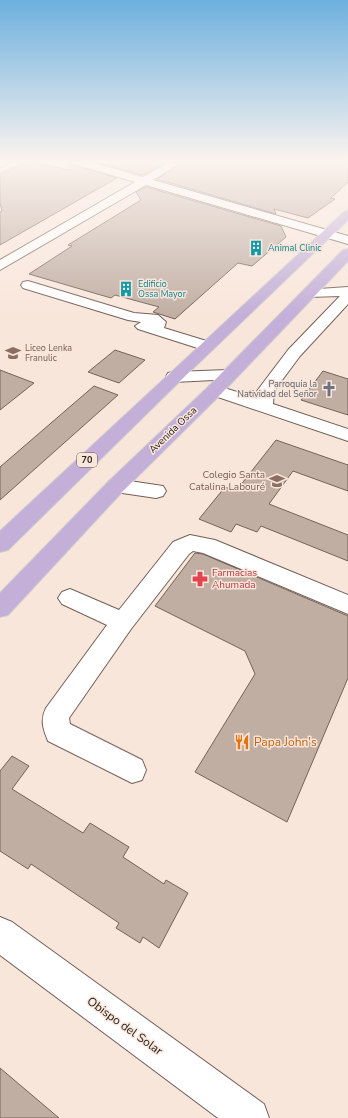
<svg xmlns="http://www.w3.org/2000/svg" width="348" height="1118" viewBox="0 0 348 1118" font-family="'Nunito Sans',sans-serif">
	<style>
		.building { fill: #c0aea3; stroke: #736359 }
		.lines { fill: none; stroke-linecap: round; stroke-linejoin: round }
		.minor-casing { stroke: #726158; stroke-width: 2 }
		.major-casing { stroke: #cfcecd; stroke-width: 2 }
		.minor { fill: #fff; fill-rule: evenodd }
		.major { fill: #c4afd9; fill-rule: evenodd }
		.labels { text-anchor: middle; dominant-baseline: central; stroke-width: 3; stroke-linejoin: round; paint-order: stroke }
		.far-culture-label { font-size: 9px; fill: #0d838f; stroke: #f9e6db; text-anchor: start }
		.far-education-label { font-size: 9px; fill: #785e54; stroke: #f9e6db; text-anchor: start }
		.far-worship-label { font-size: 9px; fill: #5b616d; stroke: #f9e6db; text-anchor: end }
		.shield { fill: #f9e6db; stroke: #665c56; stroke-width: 1 }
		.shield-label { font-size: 9px; font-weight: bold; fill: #27211d }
		.street-label { font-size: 10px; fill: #27211d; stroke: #f9e6db }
		.education-label { font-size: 10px; fill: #785e54; stroke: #f9e6db; text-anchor: end }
		.health-label { font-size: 10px; fill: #be3a42; stroke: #f9e6db; text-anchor: start }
		.near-food-label { font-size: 12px; fill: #c56008; stroke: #f9e6db; text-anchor: start }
		.near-street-label { font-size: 12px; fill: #27211d; stroke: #f9e6db }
	</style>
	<rect width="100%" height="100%" fill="#f9e6db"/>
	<!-- building -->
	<g class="building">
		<path d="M88,160H170L143,175Z"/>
		<path d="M186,160H337L348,162V182L331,198L335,199L308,218L274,209L276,214L157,179Z"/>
		<path d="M28,161L69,170L70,164L117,178L0,245V212L2,211L0,203V174Z"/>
		<path d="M146,187L281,226L286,237L252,266L238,263L175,319L153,312L159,307L115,295L111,298L29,274L72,246L68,245L141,200L136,192Z"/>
		<path d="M115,350L145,360L119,383L88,372Z"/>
		<path d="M0,370L34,383L0,410Z"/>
		<path d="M323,371L348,379V415L301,400Z"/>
		<path d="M94,386L118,395L0,500V467Z"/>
		<path d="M276,440L348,465V491L293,471L269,504L348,535V561L261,526L257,532L236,524L231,532L199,519L225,487L236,491Z"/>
		<path d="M195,553L203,554L348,616V678L287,822L195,772L255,674L245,651L155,606Z"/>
		<path d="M12,756L29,766L12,789L83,833L90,823L129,847L123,857L164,884L166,880L188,893L159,948L143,937L140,943L116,928L119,923L31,864L28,869L0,851V771Z"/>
		<path d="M0,1068L59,1118H0Z"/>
	</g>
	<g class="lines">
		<defs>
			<g id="minor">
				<path d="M0,160H15L0,167Z"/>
				<path d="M67,160H83L143,177L173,160H185L153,180L348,236V244L146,185L0,270V260L135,182L68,162Z"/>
				<path d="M28,281L134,313L158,315L166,322L164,328L213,343L215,346L213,349L207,351L138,329L135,326L141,322L128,320L23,288L21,285L23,282Z"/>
				<path d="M348,287V304L300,356L274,391L273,404L348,429V441L209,394L207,390L209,386L215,385L256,398L257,391L288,350L340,296L309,297L304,296L302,293L304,290Z"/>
				<path d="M228,370L234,371L236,375L234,379L174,382L168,381L166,377L168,373L174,372Z"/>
				<path d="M116,479L163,486L166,491L163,496L156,498L109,491L106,486L109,481Z"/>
				<path d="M190,535L215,540L348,595V614L203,553L193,551L189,554L131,629L69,718L70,724L142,760L146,770L142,780L132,783L48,741C43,729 40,720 46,708L107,625L62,604L58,598L62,592L70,589L119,610L173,542Z"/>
				<path d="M0,917L12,922L264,1104L269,1118H218L0,955Z"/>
			</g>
			<g id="major">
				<path d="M348,210V220L180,381L8,550L0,552V531L344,212Z"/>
				<path d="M348,249V261L221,394L123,491L8,615L0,617V593L109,481L209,386L343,250Z"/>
			</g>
		</defs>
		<!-- minor casing -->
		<use href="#minor" class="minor-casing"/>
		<!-- major casing -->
		<use href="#major" class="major-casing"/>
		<!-- minor -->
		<use href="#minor" class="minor"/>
		<!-- major -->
		<use href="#major" class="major"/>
	</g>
	<!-- sky -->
	<linearGradient id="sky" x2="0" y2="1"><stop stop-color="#6db0de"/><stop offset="0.51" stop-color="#fcf4ef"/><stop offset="1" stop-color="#fcf4ef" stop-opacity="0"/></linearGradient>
	<rect width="348" height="316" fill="url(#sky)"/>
	<!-- icons -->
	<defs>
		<symbol id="building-bare" viewBox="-9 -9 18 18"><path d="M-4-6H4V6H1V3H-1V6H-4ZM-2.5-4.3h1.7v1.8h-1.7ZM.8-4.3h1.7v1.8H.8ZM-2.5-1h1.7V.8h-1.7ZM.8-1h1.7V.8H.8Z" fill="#0f9aa8" stroke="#f9e6db" stroke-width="2.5" paint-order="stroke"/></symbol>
		<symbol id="school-bare" viewBox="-9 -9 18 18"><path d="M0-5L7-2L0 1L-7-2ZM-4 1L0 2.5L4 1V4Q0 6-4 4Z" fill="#8d6e63" stroke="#f9e6db" stroke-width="2.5" paint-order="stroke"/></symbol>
		<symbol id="church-bare" viewBox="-9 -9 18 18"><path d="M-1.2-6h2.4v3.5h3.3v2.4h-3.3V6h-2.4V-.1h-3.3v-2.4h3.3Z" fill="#6b7280" stroke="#f9e6db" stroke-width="2.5" paint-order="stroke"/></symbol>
		<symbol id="pharmacy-bare" viewBox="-9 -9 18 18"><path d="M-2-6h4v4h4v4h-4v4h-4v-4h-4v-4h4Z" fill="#e0444e" stroke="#f9e6db" stroke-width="2.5" paint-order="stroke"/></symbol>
		<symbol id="restaurant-bare" viewBox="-9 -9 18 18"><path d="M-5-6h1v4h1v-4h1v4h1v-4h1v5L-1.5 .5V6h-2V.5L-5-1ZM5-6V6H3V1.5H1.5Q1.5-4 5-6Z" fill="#e8710a" stroke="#f9e6db" stroke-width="2.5" paint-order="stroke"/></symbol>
	</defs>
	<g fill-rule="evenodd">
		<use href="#building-bare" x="245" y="237" width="22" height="22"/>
		<use href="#building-bare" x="115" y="278" width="22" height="22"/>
		<use href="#school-bare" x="2" y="342" width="22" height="22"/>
		<use href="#church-bare" x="318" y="378" width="22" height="22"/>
		<use href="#school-bare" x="266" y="470" width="22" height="22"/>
		<use href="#pharmacy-bare" x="189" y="568" width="22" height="22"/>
		<use href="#restaurant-bare" x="231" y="731" width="22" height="22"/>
	</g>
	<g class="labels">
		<!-- far-culture labels -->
		<g class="far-culture-label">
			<text x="268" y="248">Animal Clinic</text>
			<text x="138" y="284">Edificio<tspan x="138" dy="10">Ossa Mayor</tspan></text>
		</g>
		<!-- far-education labels -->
		<g class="far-education-label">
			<text x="25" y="348">Liceo Lenka<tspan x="25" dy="10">Franulic</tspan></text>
		</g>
		<!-- far-worship labels -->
		<g class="far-worship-label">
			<text x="317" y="384">Parroquia la<tspan x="317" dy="10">Natividad del Señor</tspan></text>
		</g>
		<!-- shield labels -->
		<rect class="shield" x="77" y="453" width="20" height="14" rx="3"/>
		<g class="shield-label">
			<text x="87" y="460">70</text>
		</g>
		<!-- street labels -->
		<g class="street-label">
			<text transform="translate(173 430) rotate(-44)">Avenida Ossa</text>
		</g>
		<!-- education labels -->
		<g class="education-label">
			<text x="265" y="475">Colegio Santa<tspan x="265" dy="12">Catalina Labouré</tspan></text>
		</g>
		<!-- health labels -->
		<g class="health-label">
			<text x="212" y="573">Farmacias<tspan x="212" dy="12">Ahumada</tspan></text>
		</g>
		<!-- near-food labels -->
		<g class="near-food-label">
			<text x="254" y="742">Papa John's</text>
		</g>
		<!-- near-street labels -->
		<g class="near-street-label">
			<text transform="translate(125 1026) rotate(36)">Obispo del Solar</text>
		</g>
	</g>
</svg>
